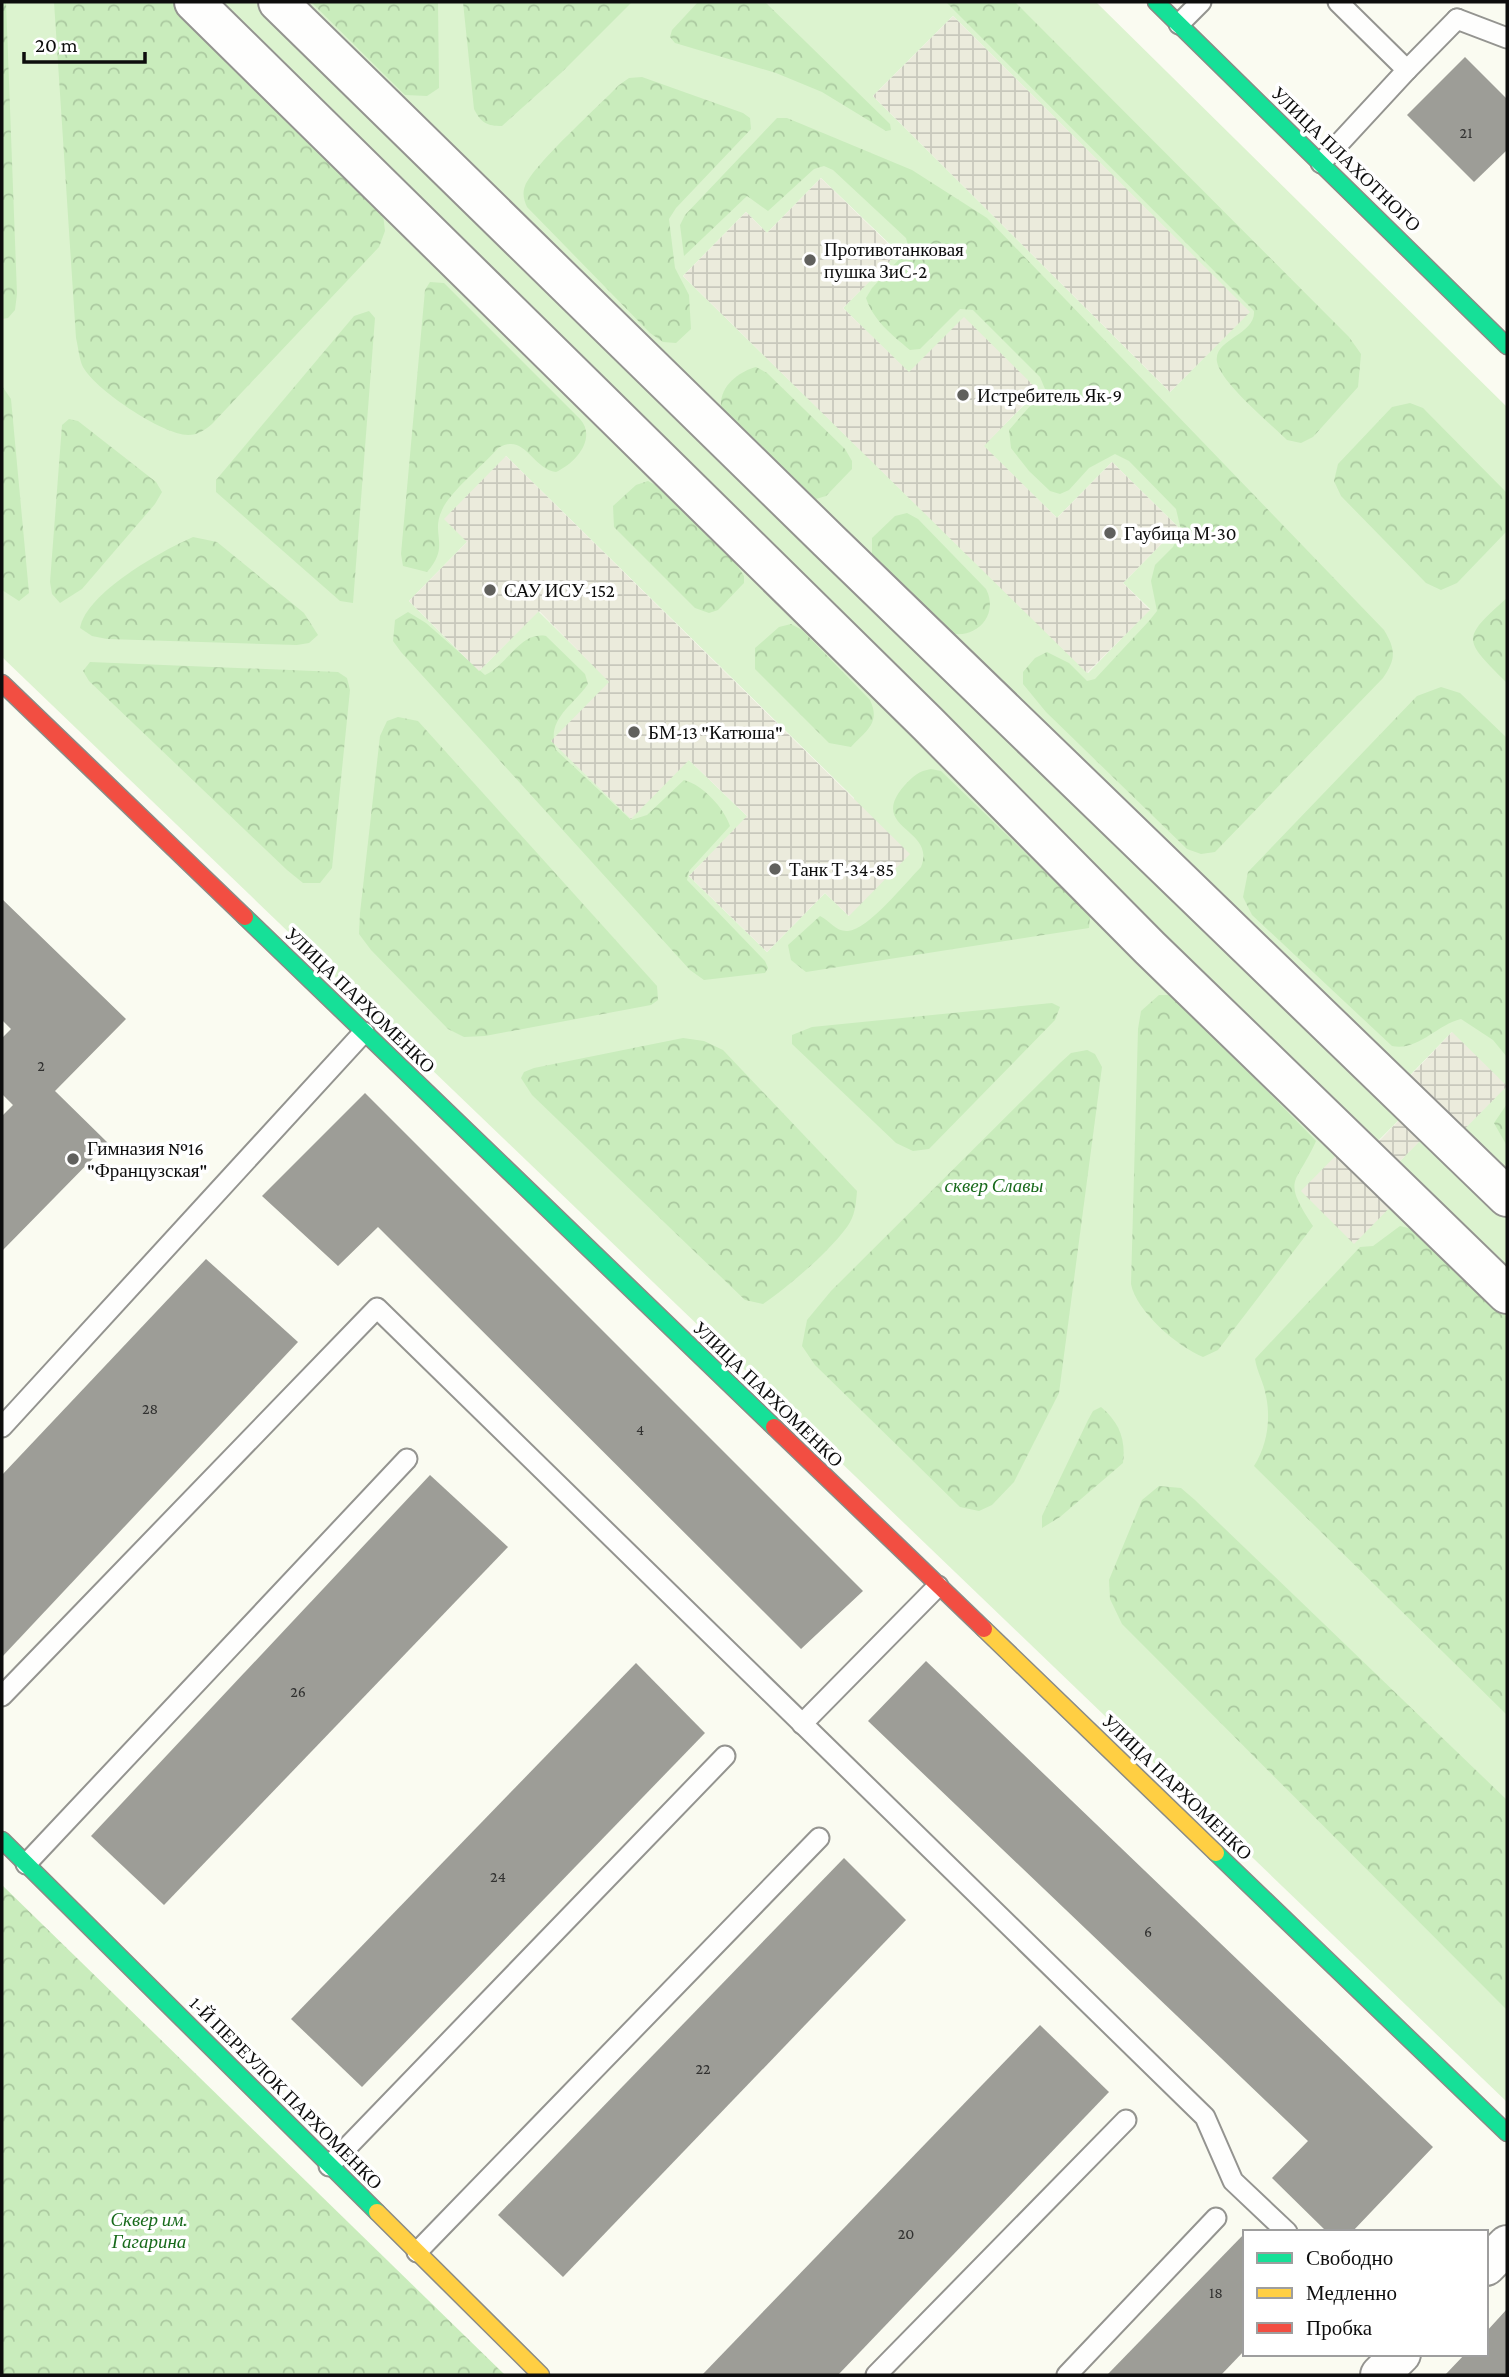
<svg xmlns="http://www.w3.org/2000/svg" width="1509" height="2377" viewBox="0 0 1509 2377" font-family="'Crimson Pro',serif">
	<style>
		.grass { fill: #dcf3cf; fill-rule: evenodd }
		.forest { fill: url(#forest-crowns) }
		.plaza { fill: url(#plaza-grid) }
		.building { fill: #9d9d97 }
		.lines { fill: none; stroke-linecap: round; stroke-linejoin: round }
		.lane-casing { stroke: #949490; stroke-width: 23 }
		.street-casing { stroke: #949490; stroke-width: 42 }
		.fast-casing { stroke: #8a8b86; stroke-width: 19 }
		.slow-casing { stroke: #8a8b86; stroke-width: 19 }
		.jam-casing { stroke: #8a8b86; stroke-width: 19 }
		.lane { stroke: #fefefd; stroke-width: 19 }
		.street { stroke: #fefefd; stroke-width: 38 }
		.fast { stroke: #16e098; stroke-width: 16 }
		.slow { stroke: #ffcf43; stroke-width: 16 }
		.jam { stroke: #f24e42; stroke-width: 16 }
		.poi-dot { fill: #60605d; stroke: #fff; stroke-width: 2.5 }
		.labels { text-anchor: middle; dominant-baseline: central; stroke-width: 7; stroke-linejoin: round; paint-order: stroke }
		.number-label { font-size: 16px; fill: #313130 }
		.street-label { font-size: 19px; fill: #0d0d0d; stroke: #fff }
		.poi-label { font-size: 19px; fill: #0d0d0d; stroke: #fff; text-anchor: start }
		.park-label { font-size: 19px; font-style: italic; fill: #186a1b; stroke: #fff }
	</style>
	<defs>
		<pattern id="forest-crowns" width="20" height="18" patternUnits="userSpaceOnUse" patternTransform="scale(1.75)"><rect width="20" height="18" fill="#c9ecbc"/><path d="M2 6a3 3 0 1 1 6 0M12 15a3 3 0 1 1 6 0" fill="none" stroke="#abc9a0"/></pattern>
		<pattern id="plaza-grid" width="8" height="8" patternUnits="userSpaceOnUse" patternTransform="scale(1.75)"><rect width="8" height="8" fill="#ebebdc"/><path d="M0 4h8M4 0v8" fill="none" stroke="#c8c8bc"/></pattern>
	</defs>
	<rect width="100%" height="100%" fill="#fafbf1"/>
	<!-- grass -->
	<path class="grass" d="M2,2H1096L1507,407V2102L2,657ZM953,16L1249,312L1170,392L873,96ZM821,178L898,252L843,308L909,373L1038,391L983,446L1057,518L1112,462L1178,527L1123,583L1150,609L1088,673L683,276L746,212L767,233ZM506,456L854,798L849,916L825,893L767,952L689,876L748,817L689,760L552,741L610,682L538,611L479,671L409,601L467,542ZM1452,1032L1426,1134L1397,1164L1376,1143L1405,1114L1389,1097Z"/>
	<!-- forest -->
	<g class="forest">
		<path d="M2,2H6L17,294L15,310L8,318L2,319Z"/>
		<path d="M54,2H178L383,214L385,231L379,247L212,424C205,430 198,435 188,435C163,435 92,388 82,365C79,357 78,346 76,338Z"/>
		<path d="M311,2H438L439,88L427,96L405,95Z"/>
		<path d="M463,2H632L561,73L502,126C487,126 481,123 474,109Z"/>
		<path d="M698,2H765L890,124L891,130L886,131L822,92L776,73L675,43L670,37L672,30Z"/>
		<path d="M946,2H1015L1349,337L1361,354L1358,387L1313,437L1301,443L1287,440C1271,424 1221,383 1217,362C1213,339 1256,335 1254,311Z"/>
		<path d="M642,77L743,113L750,118L751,129L676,208L669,219L675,268L689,295L691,329L676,343L663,342L650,333L527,207C524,200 522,194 525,186C534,164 599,106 619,85L629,78Z"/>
		<path d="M777,118H787L912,170L987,218L1384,630C1396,650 1396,659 1383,678L1215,852L1201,854L1187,849L1046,712L1023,684V672L1035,658L1047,652L1069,663L1087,681L1095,679L1149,621L1157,611L1151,581L1155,565L1173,547L1181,530L1176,509L1129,461L1115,454L1089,468L1069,490L1060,494L1050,491L1029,471L1011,448L1009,430L1045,389L1040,377L973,310L960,309L920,349L910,350C892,335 873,320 866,298L872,288L909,249L906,238L833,170L824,166L814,169L768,211L747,196L684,256L680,225L685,215Z"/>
		<path d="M430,282L444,283L580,419C597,438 576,463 556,472C531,468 525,432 498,448C483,466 451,490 442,510C430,535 451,545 427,572L403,566L401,554L425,290Z"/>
		<path d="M369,311L375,318L353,603L340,601L216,492V480L354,316Z"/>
		<path d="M756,367L767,373L845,449L852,461V469L826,496L816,499L804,494L722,413C716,390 735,373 756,367Z"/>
		<path d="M2,386L11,399L29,593L19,601L2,590Z"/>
		<path d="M1410,403L1423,408L1507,493V531L1457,583L1441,590L1426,583L1341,496L1334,481L1338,464L1392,407Z"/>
		<path d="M69,419L78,421L156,482L162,492L155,504L82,589L60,603L52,594L50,582L62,425Z"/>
		<path d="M648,481L659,487L736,564L744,576V583L718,610L709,613L695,608L614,527L613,506L636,485Z"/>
		<path d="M907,513L918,519L986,589C1000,616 974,642 946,632L872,559V538L895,516Z"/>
		<path d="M193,537L217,542L304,613L318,635L309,643L297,645L107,639L92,636L80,628C86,593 161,551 193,537Z"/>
		<path d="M1507,598V683C1465,640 1459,640 1507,598Z"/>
		<path d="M408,612L426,623L485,675C507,666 520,631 546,636L585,674L588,684C571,708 546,719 556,750L631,820L647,815L684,780C703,785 724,808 730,826L689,871L687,880L765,961L768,968L765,973L704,980L690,970L401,652L393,641L395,620Z"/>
		<path d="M791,624L802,630L870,700C881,723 866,731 851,747L829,743L755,669V648L779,627Z"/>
		<path d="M90,662L338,672L347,678L350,690L332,868L320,883H303L287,870L89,681L83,671Z"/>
		<path d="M1441,687L1460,693L1507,738V1057L1493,1040L1461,1019C1436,1025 1419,1051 1392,1046L1252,915L1243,897L1248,872L1417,696Z"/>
		<path d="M398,717L418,721L657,986L658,1000L651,1005L485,1036L464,1037L448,1029L371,950L359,934L360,913L380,736L387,721Z"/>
		<path d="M931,769L941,771L1082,908L1090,917L1089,928L806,972L791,960L788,945L820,916C830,921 836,932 848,931C868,930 906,882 921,867C937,828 867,829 904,786C913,776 919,771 931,769Z"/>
		<path d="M1159,995H1174L1316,1141C1296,1186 1281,1177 1313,1226L1218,1350L1203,1357C1178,1347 1136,1311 1131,1284L1138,1029L1141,1011Z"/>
		<path d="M1052,1003L1060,1007L1055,1020L929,1149L913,1151L896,1143L792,1044V1035L812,1027Z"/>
		<path d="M683,1038L704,1041L723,1050L857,1191C856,1204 855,1216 847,1227C827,1254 790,1285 763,1304L745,1300L532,1095L521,1078L524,1072L534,1068Z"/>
		<path d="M1087,1050L1095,1054L1102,1067L1059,1393L1014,1482L992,1505L979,1511L960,1507L815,1365L802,1346L807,1320L831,1291L1060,1063L1071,1053Z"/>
		<path d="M1507,1104V1146L1494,1123Z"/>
		<path d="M1400,1226L1416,1230L1507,1317V1715L1254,1466C1267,1446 1271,1420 1266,1396C1264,1383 1257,1372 1255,1359L1360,1247L1373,1246Z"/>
		<path d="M1101,1407C1119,1422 1126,1439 1123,1463L1060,1517L1042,1528V1516L1088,1420L1093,1411Z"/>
		<path d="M1159,1486L1181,1488L1195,1500L1507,1800V2010L1122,1624L1110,1599L1109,1580L1142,1500Z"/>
		<path d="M2,1885L505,2375H2Z"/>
	</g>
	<!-- plaza -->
	<g class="plaza">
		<path d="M953,16L1250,312L1170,392L873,96Z"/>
		<path d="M821,178L898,253L843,308L909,372L964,317L1038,390L984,446L1057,518L1112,462L1178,527L1123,583L1150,610L1087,673L683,276L746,212L767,233Z"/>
		<path d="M506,456L910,854L849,916L825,893L767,952L689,876L747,816L689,760L631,819L551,741L609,682L539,611L479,671L409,601L467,542L444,519Z"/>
		<path d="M1452,1032L1507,1086L1443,1151L1426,1135L1397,1164L1415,1182L1354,1244L1301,1191L1362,1129L1377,1143L1405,1114L1389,1098Z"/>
	</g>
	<!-- building -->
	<g class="building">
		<path d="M1465,57L1507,99V150L1474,182L1407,115Z"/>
		<path d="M2,899L126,1019L55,1091L108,1143L2,1251V1116L13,1105L2,1094V1038L11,1029L2,1020Z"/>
		<path d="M365,1093L863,1591L801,1649L378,1227L338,1266L262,1196Z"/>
		<path d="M206,1259L298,1342L2,1657V1475Z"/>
		<path d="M430,1475L508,1547L164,1905L91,1836Z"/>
		<path d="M926,1661L1433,2147L1352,2232H1327L1272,2178L1308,2141L868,1721Z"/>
		<path d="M636,1663L705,1733L362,2087L291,2019Z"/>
		<path d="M844,1858L906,1920L563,2277L498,2215Z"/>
		<path d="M1040,2025L1109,2092L838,2375H702Z"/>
		<path d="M1245,2233V2350L1221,2375H1107Z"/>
		<path d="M1507,2309V2375H1445L1465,2354H1486V2332Z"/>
	</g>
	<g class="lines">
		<defs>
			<g id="lane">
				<path d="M1338,2L1407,70L1457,19"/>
				<path d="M1457,19L1507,38"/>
				<path d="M1179,24L1201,2"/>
				<path d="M1321,163L1407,70"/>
				<path d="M2,1427L364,1032"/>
				<path d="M2,1696L377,1308L1205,2117L1233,2181L1287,2232"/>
				<path d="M802,1724L938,1586"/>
				<path d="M26,1864L407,1459"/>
				<path d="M329,2166L725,1756"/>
				<path d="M417,2252L819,1838"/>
				<path d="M876,2375L1126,2120"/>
				<path d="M1067,2375L1216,2218"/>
			</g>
			<g id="street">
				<path d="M194,2L927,723L1150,948L1507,1294"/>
				<path d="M278,2L828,540L1507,1197"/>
				<path d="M1486,2266L1507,2245"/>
				<path d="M1380,2375L1401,2354"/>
			</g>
			<g id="fast">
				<path d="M1156,2L1507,346"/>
				<path d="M245,917L774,1427"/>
				<path d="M2,1840L377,2212"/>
				<path d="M1216,1853L1507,2133"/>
			</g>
			<g id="slow">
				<path d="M984,1629L1216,1853"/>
				<path d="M377,2212L541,2375"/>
			</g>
			<g id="jam">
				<path d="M2,683L245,917"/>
				<path d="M774,1427L984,1629"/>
			</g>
		</defs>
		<!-- lane casing -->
		<use href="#lane" class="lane-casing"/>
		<!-- street casing -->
		<use href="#street" class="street-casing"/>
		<!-- fast casing -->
		<use href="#fast" class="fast-casing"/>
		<!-- slow casing -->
		<use href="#slow" class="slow-casing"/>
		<!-- jam casing -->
		<use href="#jam" class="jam-casing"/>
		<!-- lane -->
		<use href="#lane" class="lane"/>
		<!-- street -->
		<use href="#street" class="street"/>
		<!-- fast -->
		<use href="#fast" class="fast"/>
		<!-- slow -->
		<use href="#slow" class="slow"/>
		<!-- jam -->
		<use href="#jam" class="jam"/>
	</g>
	<!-- markers -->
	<g class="poi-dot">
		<circle cx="810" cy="260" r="7"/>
		<circle cx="963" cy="395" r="7"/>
		<circle cx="1110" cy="533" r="7"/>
		<circle cx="490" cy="590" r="7"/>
		<circle cx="634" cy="732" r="7"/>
		<circle cx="775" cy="869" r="7"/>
		<circle cx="73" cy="1159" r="7"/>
	</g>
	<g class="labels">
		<!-- number labels -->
		<g class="number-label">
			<text x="1466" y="132">21</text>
			<text x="41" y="1065">2</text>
			<text x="150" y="1408">28</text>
			<text x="640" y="1429">4</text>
			<text x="298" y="1691">26</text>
			<text x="498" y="1876">24</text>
			<text x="1148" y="1931">6</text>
			<text x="703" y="2068">22</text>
			<text x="906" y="2233">20</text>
			<text x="1216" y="2292">18</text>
		</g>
		<!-- street labels -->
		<g class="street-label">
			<text transform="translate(1346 159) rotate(44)">УЛИЦА ПЛАХОТНОГО</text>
			<text transform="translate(360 1000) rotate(44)">УЛИЦА ПАРХОМЕНКО</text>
			<text transform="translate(768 1394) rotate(44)">УЛИЦА ПАРХОМЕНКО</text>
			<text transform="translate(1177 1787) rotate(44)">УЛИЦА ПАРХОМЕНКО</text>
			<text transform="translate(286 2093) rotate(45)">1-Й ПЕРЕУЛОК ПАРХОМЕНКО</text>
		</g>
		<!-- poi labels -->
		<g class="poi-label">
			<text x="824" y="249">Противотанковая<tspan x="824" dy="22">пушка ЗиС-2</tspan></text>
			<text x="977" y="395">Истребитель Як-9</text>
			<text x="1124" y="533">Гаубица М-30</text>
			<text x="504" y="590">САУ ИСУ-152</text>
			<text x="648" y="732">БМ-13 "Катюша"</text>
			<text x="789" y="869">Танк Т-34-85</text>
			<text x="87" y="1148">Гимназия №16<tspan x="87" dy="22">"Французская"</tspan></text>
		</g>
		<!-- park labels -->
		<g class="park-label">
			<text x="994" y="1185">сквер Славы</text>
			<text x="149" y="2219">Сквер им.<tspan x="149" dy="22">Гагарина</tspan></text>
		</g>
	</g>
	<!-- border -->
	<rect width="1509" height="2377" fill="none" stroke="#0d0d0d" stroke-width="7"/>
	<!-- legend -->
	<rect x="1243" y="2230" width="245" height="126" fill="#ffffff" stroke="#9e9e9e" stroke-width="2"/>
	<rect x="1257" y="2253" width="35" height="10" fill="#16e098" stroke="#9e9e9e" stroke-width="2"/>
	<text x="1306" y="2265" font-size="21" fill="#0d0d0d">Свободно</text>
	<rect x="1257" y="2288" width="35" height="10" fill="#ffcf43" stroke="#9e9e9e" stroke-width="2"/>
	<text x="1306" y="2300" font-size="21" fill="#0d0d0d">Медленно</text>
	<rect x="1257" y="2323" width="35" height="10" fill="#f24e42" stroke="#9e9e9e" stroke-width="2"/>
	<text x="1306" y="2335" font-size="21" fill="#0d0d0d">Пробка</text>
	<!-- scale -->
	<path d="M24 52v10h121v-10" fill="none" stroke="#0d0d0d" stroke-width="3.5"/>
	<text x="35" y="52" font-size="21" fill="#0d0d0d" stroke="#ffffff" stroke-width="5" paint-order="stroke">20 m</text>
</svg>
